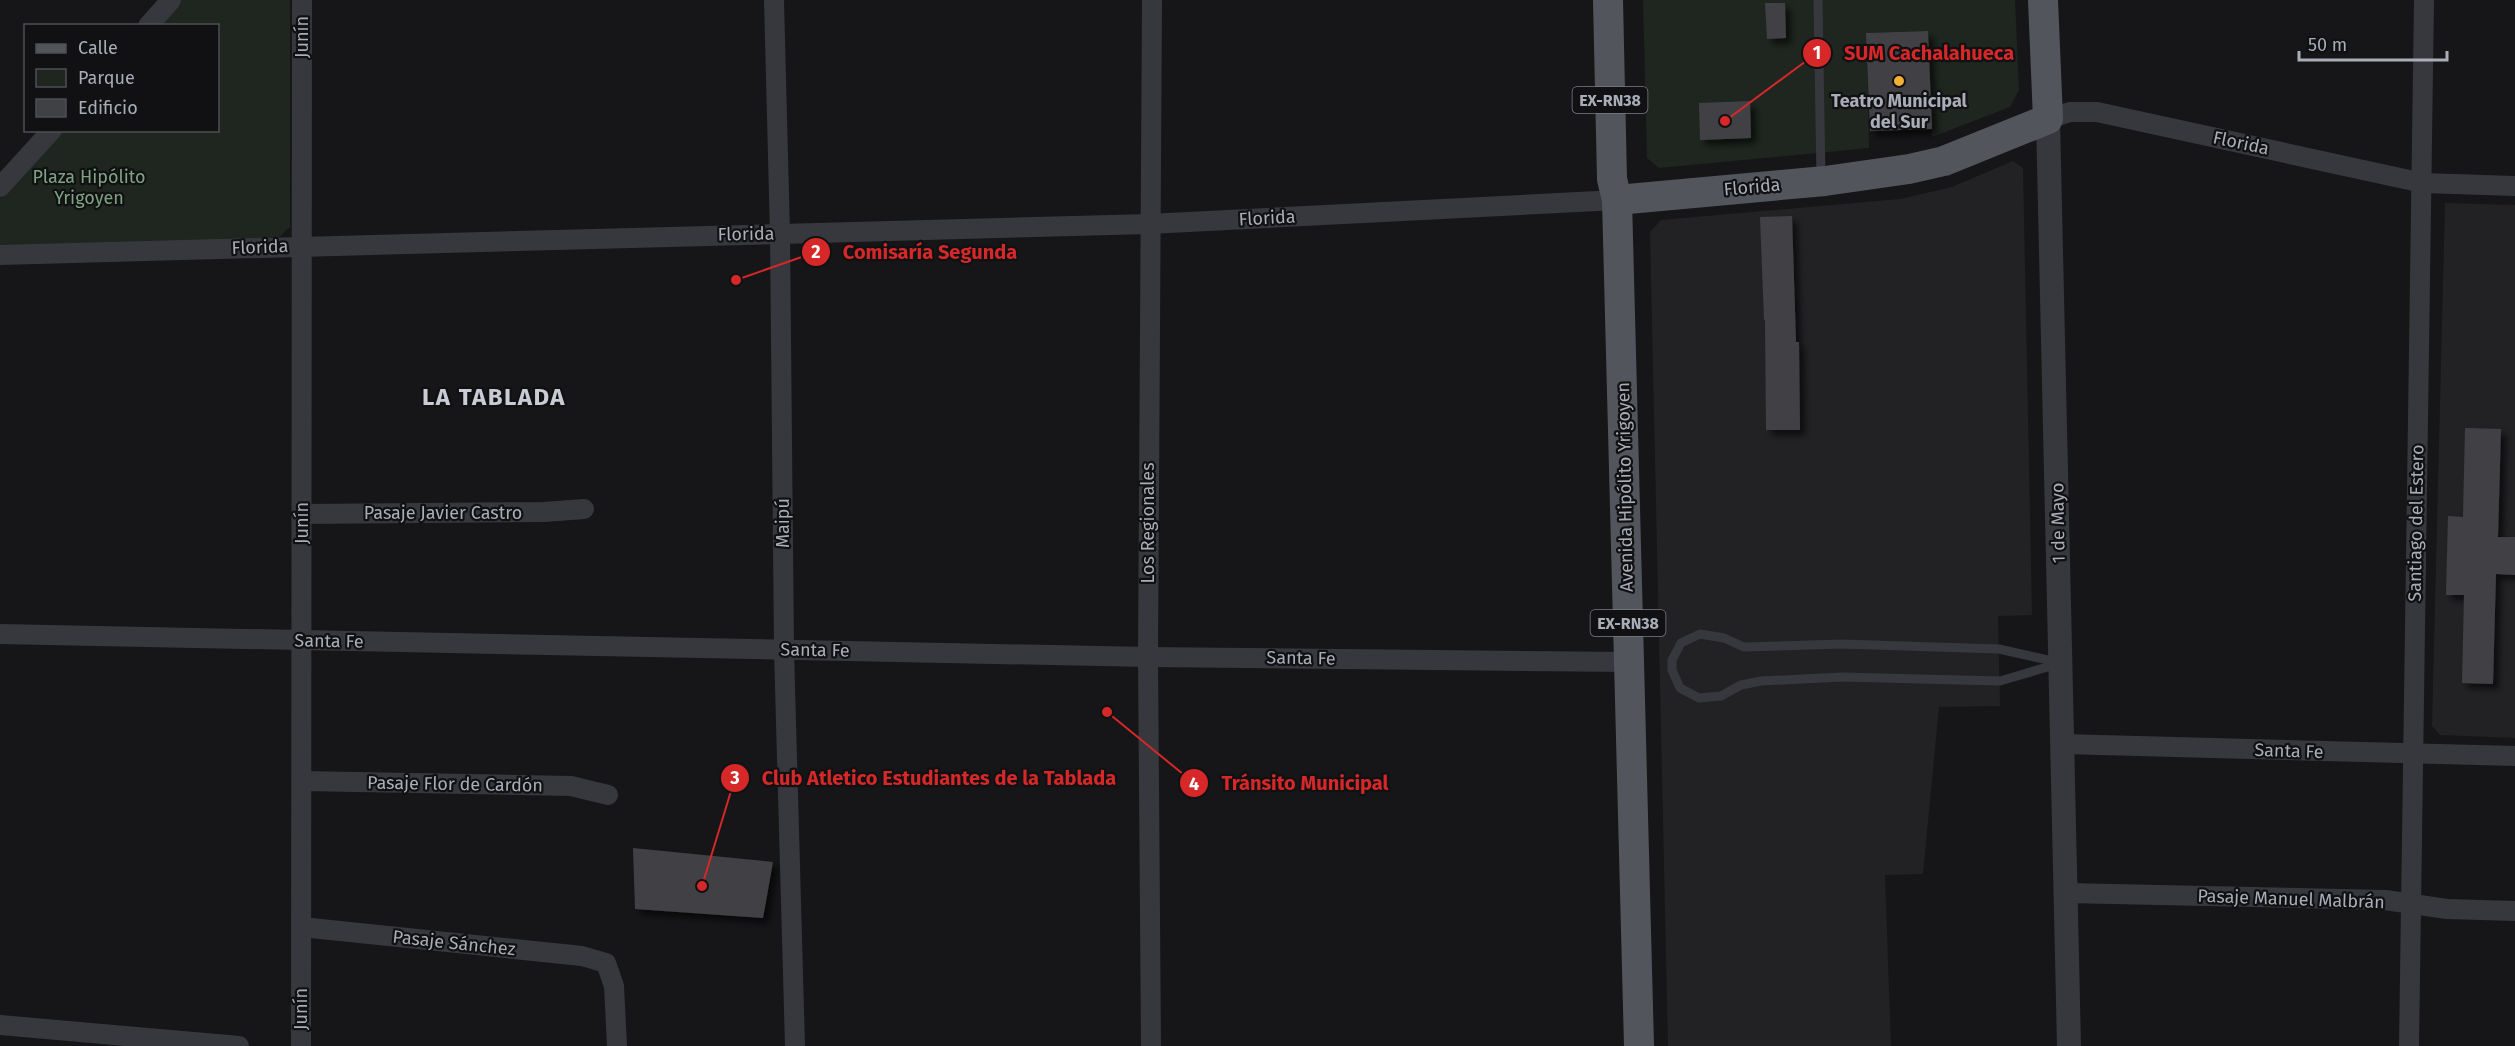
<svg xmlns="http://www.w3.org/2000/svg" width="2515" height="1046" viewBox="0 0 2515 1046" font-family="'Fira Sans',sans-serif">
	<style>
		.built { fill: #222225 }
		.green { fill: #1e261f }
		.building { fill: #404145; filter: url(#shadow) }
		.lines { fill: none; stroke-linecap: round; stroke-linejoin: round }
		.service { stroke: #37383d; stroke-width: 9 }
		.minor { stroke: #37383d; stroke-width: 20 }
		.tertiary { stroke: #37383d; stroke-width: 24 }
		.primary { stroke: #53555c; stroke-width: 30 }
		.poi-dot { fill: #f2b134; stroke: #111113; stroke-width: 2 }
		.labels { text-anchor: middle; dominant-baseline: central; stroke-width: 4.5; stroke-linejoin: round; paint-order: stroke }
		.shield { fill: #111113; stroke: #7b7e86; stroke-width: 1.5 }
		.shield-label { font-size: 16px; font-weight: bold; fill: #a8adb8 }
		.street-label { font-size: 18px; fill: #a8adb8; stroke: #111113 }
		.poi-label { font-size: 18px; font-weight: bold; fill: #a8adb8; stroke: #111113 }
		.park-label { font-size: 18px; fill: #7fa381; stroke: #111113 }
		.district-label { font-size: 24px; font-weight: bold; letter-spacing: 1.5px; fill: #c9ccd4; stroke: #111113 }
		.leader { fill: none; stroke: #d62828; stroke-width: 2 }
		.callout-dot { fill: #d62828; stroke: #111113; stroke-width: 2 }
		.mark-label { font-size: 18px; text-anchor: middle; font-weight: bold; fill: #fff }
		.callout-label { font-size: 20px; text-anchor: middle; font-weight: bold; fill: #d62828; stroke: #111113; stroke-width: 4.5; stroke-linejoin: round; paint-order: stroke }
	</style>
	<defs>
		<filter id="shadow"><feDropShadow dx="5.5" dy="5.5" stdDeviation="3" flood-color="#0009"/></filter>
	</defs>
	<rect width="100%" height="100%" fill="#161618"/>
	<!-- built -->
	<g class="built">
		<path d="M2013,161L2023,168L2032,615L1998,616L2000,706L1939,707L1923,874L1885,875L1891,1046H1668L1650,232L1661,220L1900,199L1952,187Z"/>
		<path d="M2445,203L2515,205V738L2440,735L2432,726Z"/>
	</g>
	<!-- green -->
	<g class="green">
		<path d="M182,0H290V227L277,239L0,246V198L62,131L218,130V26L159,25Z"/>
		<path d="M1643,0H2015L2019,90L2010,107L1932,137L1928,31L1867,33L1869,148L1659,168L1647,158Z"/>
	</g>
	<!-- building -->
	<g class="building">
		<path d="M1765,3H1785L1786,38L1767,39Z"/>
		<path d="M1928,31L1932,129L1870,131L1866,33Z"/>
		<path d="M1750,101L1751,138L1700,140L1699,103Z"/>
		<path d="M1792,216L1796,342H1799L1800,430H1766L1765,320H1764L1760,217Z"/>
		<path d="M2465,428L2501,429L2498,537H2515V575L2496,574L2493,684L2462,683L2464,595H2446L2448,516L2463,517Z"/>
		<path d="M633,848L773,862L763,918L635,909Z"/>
	</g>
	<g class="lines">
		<!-- service -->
		<g class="service">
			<path d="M1818,0L1821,179"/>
			<path d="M1700,634L1724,638L1744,647L1841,644L1999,649L2061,663L2000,681L1842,677L1761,681L1741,685L1721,696L1699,698L1680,688L1672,670V660L1681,643Z"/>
		</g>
		<!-- minor -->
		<g class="minor">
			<path d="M774,0L780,234L784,650L795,1046"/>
			<path d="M148,26L171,0"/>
			<path d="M2048,119L2070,112H2097L2423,183L2515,186"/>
			<path d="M0,187L52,130"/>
			<path d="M0,255L1149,224L1617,200"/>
			<path d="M302,514L544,512L584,509"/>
			<path d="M0,634L1148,657L1629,662"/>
			<path d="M2063,744L2515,756"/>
			<path d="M302,781L571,786L608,795"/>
			<path d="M2066,893L2385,900L2447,909L2515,911"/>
			<path d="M301,927L582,956L606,963L614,986L617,1046"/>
			<path d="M0,1025L239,1046"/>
			<path d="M301,1046L302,0"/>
			<path d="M1151,1046L1148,657L1152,0"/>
			<path d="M2409,1046L2424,0"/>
		</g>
		<!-- tertiary -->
		<path class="tertiary" d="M2048,119L2069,1046"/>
		<!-- primary -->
		<g class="primary">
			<path d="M1608,0L1612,179L1617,200L1639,1046"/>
			<path d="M1617,200L1825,181L1909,169L1944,161L2048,119L2043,0"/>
		</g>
	</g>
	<!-- markers -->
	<circle class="poi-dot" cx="1899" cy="81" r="6"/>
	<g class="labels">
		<!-- shield labels -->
		<g class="shield">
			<rect x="1572.5" y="87" width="75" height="26" rx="4.5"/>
			<rect x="1590.5" y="610" width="75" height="26" rx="4.5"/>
		</g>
		<g class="shield-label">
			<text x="1610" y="100">EX-RN38</text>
			<text x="1628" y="623">EX-RN38</text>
		</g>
		<!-- street labels -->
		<g class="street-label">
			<text transform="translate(302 37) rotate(-90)">Junín</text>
			<text transform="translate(2241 143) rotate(12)">Florida</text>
			<text transform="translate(1752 187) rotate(-5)">Florida</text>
			<text transform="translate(1267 218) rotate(-3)">Florida</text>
			<text transform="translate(746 234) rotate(-1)">Florida</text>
			<text transform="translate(260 247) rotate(-2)">Florida</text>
			<text transform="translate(1625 487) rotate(-91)">Avenida Hipólito Yrigoyen</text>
			<text x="443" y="513">Pasaje Javier Castro</text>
			<text transform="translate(302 523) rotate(-90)">Junín</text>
			<text transform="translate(783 523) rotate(-90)">Maipú</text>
			<text transform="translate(1148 523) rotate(-90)">Los Regionales</text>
			<text transform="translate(2058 523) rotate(-91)">1 de Mayo</text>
			<text transform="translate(2416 523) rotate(-89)">Santiago del Estero</text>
			<text transform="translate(329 641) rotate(1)">Santa Fe</text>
			<text transform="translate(815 650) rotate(1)">Santa Fe</text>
			<text transform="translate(1301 658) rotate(1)">Santa Fe</text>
			<text transform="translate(2289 751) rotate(2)">Santa Fe</text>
			<text transform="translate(455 784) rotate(1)">Pasaje Flor de Cardón</text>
			<text transform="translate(2291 899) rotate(2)">Pasaje Manuel Malbrán</text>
			<text transform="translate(454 943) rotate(6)">Pasaje Sánchez</text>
			<text transform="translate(301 1009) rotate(-90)">Junín</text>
		</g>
		<!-- poi labels -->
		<g class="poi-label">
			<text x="1899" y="101">Teatro Municipal<tspan x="1899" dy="21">del Sur</tspan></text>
		</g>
		<!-- park labels -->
		<g class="park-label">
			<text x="89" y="177">Plaza Hipólito<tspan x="89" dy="21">Yrigoyen</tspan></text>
		</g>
		<!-- district labels -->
		<g class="district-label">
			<text x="494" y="397">LA TABLADA</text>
		</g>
	</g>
	<!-- callouts -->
	<path class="leader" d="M1725 121L1817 53M736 280L816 252M702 886L735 778M1107 712L1194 783"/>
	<g class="callout-dot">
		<circle cx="1725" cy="121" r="6"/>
		<circle cx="736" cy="280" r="6"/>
		<circle cx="702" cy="886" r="6"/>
		<circle cx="1107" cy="712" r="6"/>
		<circle cx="1817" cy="53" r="15"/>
		<circle cx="816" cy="252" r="15"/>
		<circle cx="735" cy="778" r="15"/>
		<circle cx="1194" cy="783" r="15"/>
	</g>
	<g class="mark-label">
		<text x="1817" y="59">1</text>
		<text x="816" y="258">2</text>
		<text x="735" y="784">3</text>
		<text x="1194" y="790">4</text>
	</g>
	<g class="callout-label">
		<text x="1929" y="60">SUM Cachalahueca</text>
		<text x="930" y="259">Comisaría Segunda</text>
		<text x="939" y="785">Club Atletico Estudiantes de la Tablada</text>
		<text x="1305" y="790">Tránsito Municipal</text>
	</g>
	<!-- legend -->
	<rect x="24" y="24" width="195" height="108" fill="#111113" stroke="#4d4f55" stroke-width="1.5"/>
	<rect x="36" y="44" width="30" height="9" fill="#53555c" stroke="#4d4f55" stroke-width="1.5"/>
	<text x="78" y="54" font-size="18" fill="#a8adb8">Calle</text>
	<rect x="36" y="69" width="30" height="18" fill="#1e261f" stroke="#4d4f55" stroke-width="1.5"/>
	<text x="78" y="84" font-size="18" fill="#a8adb8">Parque</text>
	<rect x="36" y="99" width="30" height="18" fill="#404145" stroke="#4d4f55" stroke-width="1.5"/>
	<text x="78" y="114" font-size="18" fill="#a8adb8">Edificio</text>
	<!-- scale -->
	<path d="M2299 51v9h148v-9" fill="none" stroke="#a8adb8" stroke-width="3"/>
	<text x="2308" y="51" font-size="18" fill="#a8adb8" stroke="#111113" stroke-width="4.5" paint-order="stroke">50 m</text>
</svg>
